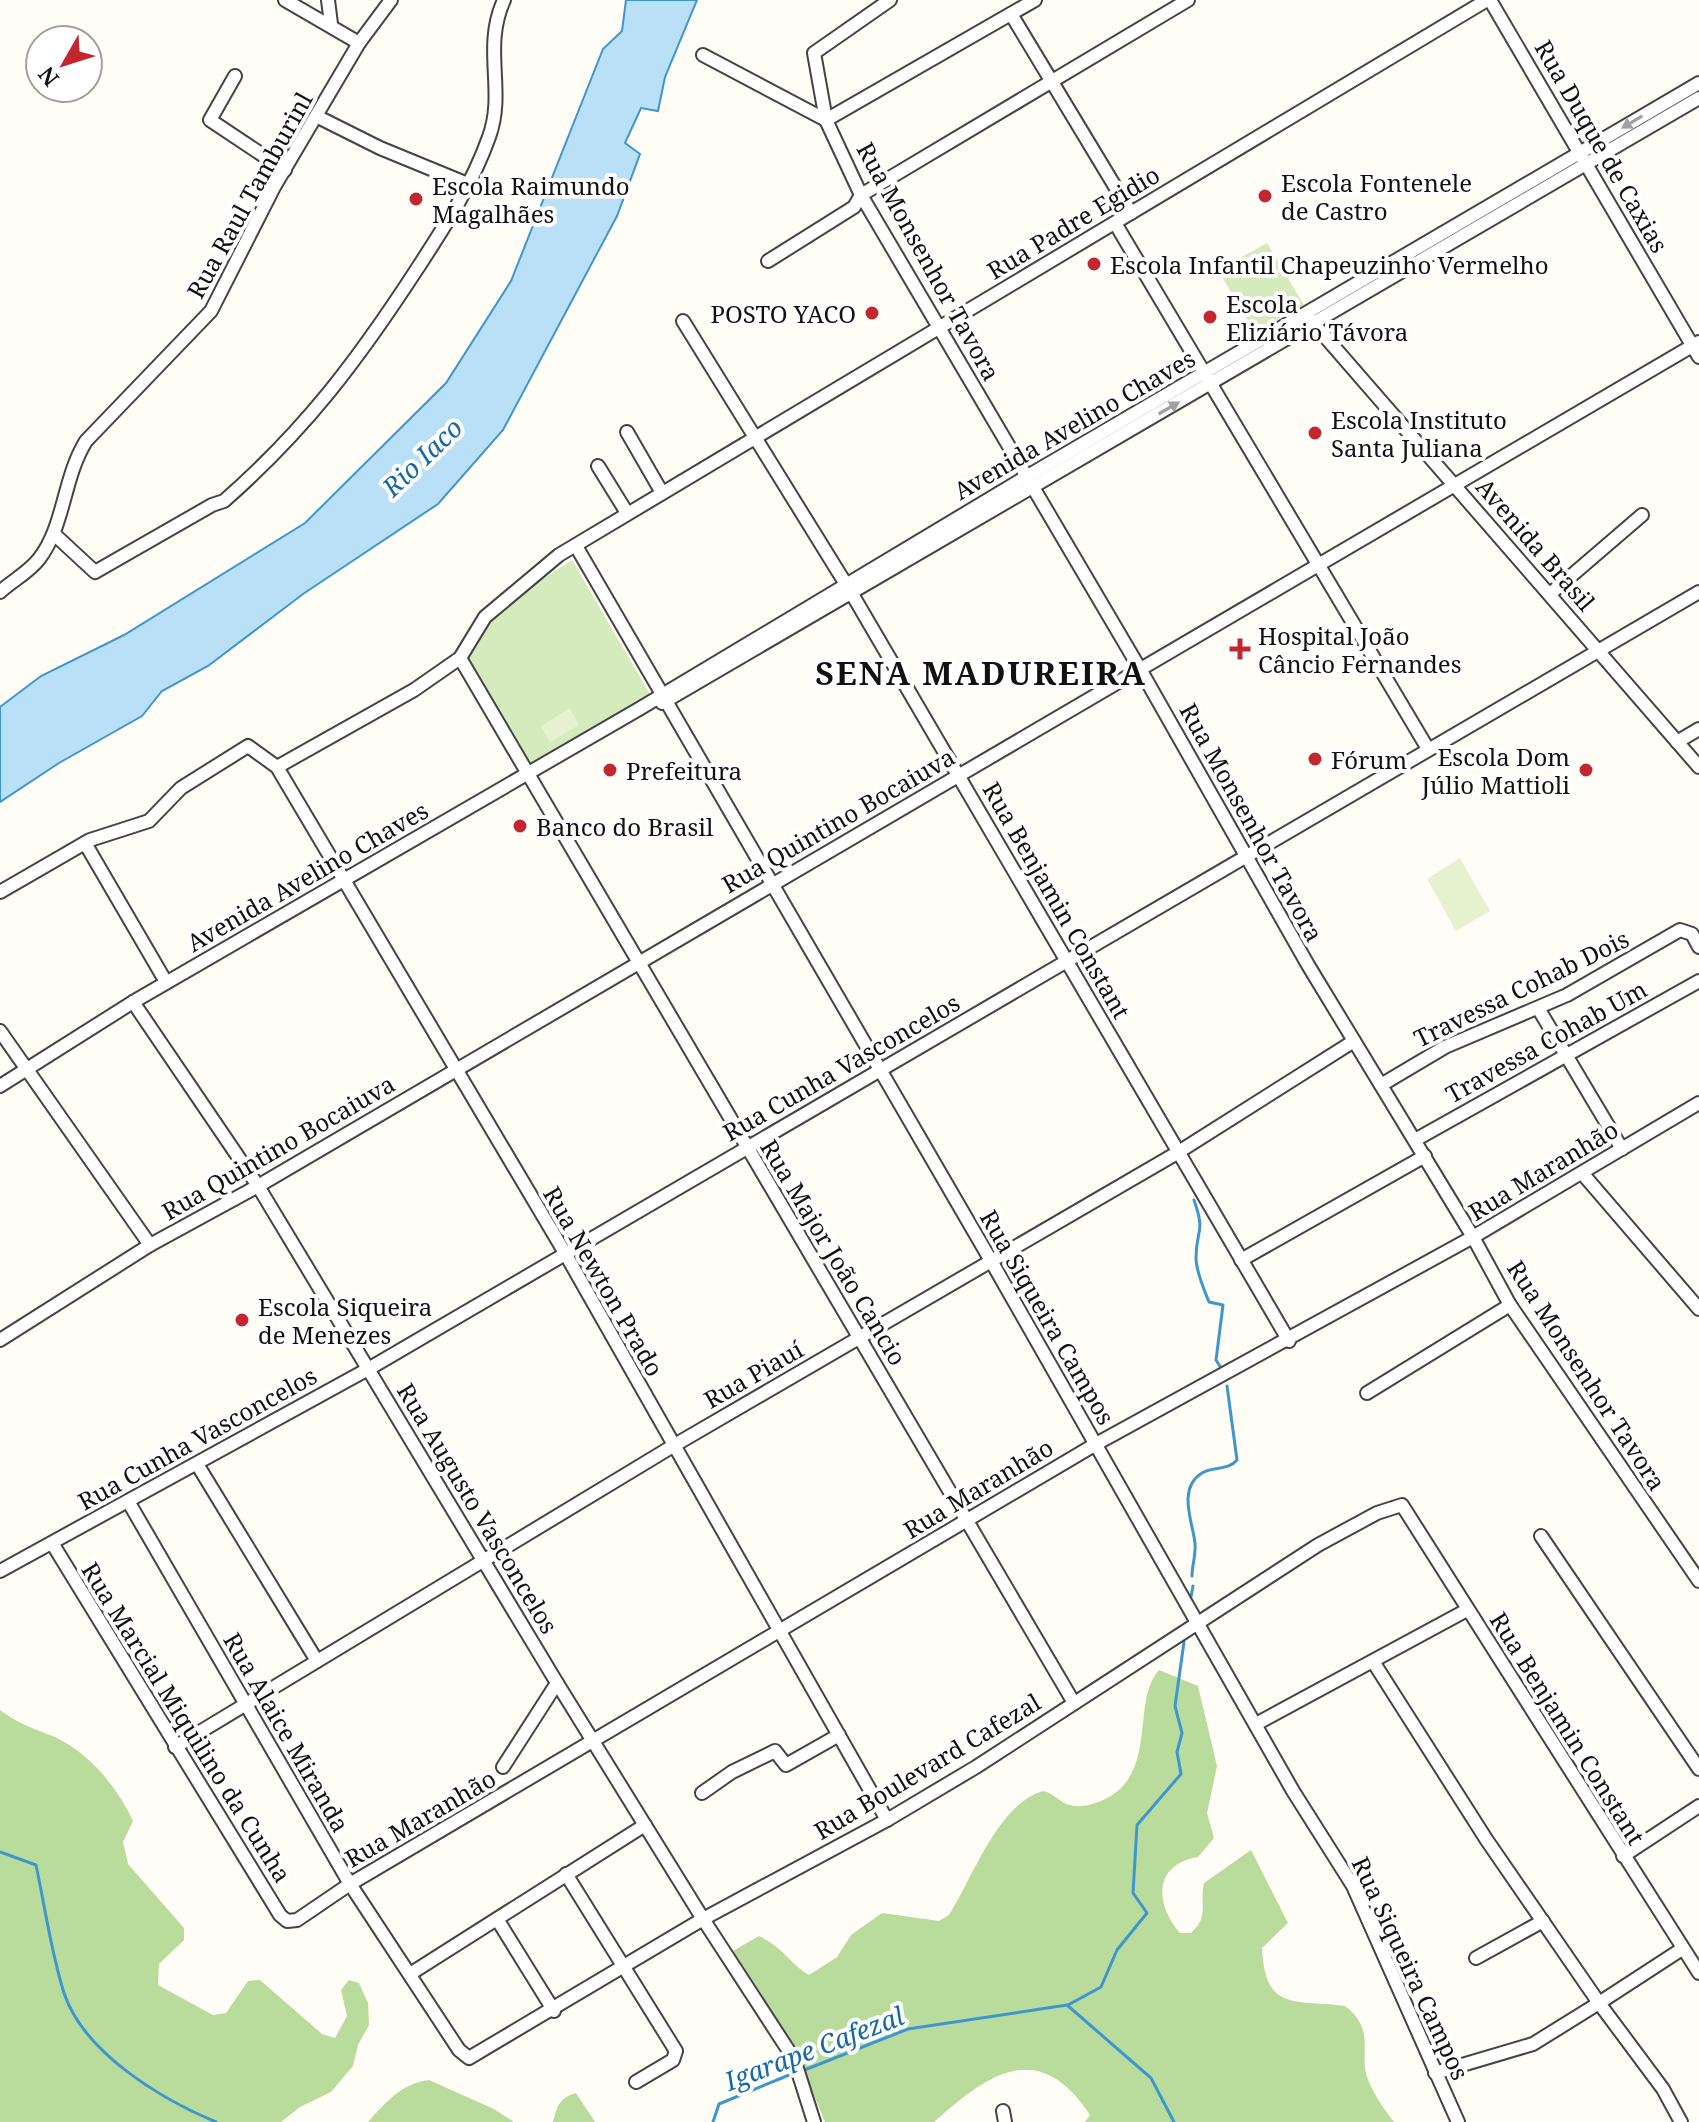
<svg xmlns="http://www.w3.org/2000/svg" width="1699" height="2122" viewBox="0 0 1699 2122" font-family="'Noto Serif',serif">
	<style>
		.green { fill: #d5ebbd }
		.forest { fill: #b9dc9c }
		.pitch { fill: #e6f2cf }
		.water { fill: #b9e0f7; stroke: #3f96cf; stroke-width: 2 }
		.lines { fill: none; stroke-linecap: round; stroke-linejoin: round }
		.stream { stroke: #3f96cf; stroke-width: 3 }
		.minor-casing { stroke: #444; stroke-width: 16 }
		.minor { stroke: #fff; stroke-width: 12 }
		.oneway { fill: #a0a0a0 }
		.poi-dot { fill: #c4262e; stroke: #fff; stroke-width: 3 }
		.labels { text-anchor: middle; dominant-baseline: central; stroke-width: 8; stroke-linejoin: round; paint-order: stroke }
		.street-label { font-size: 24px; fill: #111; stroke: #fff }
		.poi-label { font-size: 24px; fill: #111; stroke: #fff; text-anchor: start }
		.water-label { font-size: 26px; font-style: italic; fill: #1768a6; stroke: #fff }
		.district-label { font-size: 32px; font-weight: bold; letter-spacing: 2px; fill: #111; stroke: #fff }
	</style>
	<rect width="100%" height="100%" fill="#fffdf5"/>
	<!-- green -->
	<g class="green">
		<path d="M1267,243L1304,305L1254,332L1218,270Z"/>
		<path d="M572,560L650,694L529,765L466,655L484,622L510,600Z"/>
	</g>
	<!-- forest -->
	<g class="forest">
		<path d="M1159,1670L1198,1686L1217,1766L1207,1813L1214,1838L1198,1857C1154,1864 1154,1903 1180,1933H1191C1210,1916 1199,1904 1204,1883L1251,1850L1288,1923L1262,1948C1265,2013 1295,1999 1345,2006C1376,2030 1359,2052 1367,2077C1373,2093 1383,2108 1394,2122H1085L1090,2115C1038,2036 987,2075 934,2122H825L802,2066L731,1952L759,1936C784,1948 789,1963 809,1975L837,1957L851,1935L882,1913L939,1921L949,1915C973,1877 998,1804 1043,1791C1054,1793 1060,1803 1070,1805C1080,1808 1091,1805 1101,1801C1160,1777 1130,1701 1159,1670Z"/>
		<path d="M0,1710C18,1724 36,1729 57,1738C91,1755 117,1787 133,1821L123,1842L128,1864L184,1928V1940L159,1964L158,1985L213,2015L226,2013L248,1981L260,1980L322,2034L335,2038L347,2016L341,1990L349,1980L359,1983L368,2003L369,2025L358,2045L353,2066L331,2092L300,2107L281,2122H0Z"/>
		<path d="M429,2080L494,2109L514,2122H368C385,2103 402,2083 429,2080Z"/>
		<path d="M576,2093L595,2122H553C557,2106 559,2098 576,2093Z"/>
	</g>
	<!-- pitch -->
	<g class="pitch">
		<path d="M570,708L579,725L550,742L541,726Z"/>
		<path d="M1460,858L1490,911L1456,931L1427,879Z"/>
	</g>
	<!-- water -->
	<path class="water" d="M626,0H697L665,77L658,111L641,108L625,143L640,154L617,216L503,430L438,504L303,594L208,666L162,691L142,716L59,763L0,802V707L41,676L124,635L305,523L446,383L511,281L603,49L622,31Z"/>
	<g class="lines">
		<!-- stream -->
		<g class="stream">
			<path d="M1194,1200C1206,1234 1196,1228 1196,1258C1196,1272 1204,1289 1209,1302L1223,1305L1216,1360L1223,1371"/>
			<path d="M1192,1576C1192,1565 1196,1555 1195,1544C1194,1525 1176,1489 1202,1473C1213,1466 1228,1471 1237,1460L1227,1386"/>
			<path d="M1190,1602L1193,1586"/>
			<path d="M0,1852L36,1865C45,1907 51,1952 64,1993C84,2053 161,2099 216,2122"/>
			<path d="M1068,2005L1101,1987L1117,1950L1147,1913L1133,1893L1137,1825L1181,1774L1177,1752L1182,1733L1175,1706L1184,1642"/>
			<path d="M802,2071L908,2029L1067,2005L1151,2078L1174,2122"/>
			<path d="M713,2122L719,2104L794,2073"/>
		</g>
		<defs>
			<g id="minor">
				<path d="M285,0L359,43"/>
				<path d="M328,0L331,24"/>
				<path d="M890,0L814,53L826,120L861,195L1140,669L1308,965L1473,1237L1510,1305L1699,1581"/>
				<path d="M1490,0L1699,357"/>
				<path d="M1011,14L1131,213"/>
				<path d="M703,55L826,120L1035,0"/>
				<path d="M235,76L210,120L285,170"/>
				<path d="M318,117L380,148L470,185"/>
				<path d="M1115,223L1428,749"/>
				<path d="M768,261L854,207L861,195L1188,0"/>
				<path d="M1308,317L1699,767"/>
				<path d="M683,321L852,594L1289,1341"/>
				<path d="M627,432L661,491"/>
				<path d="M598,466L627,513"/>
				<path d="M54,534L95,572L212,505L224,501C306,429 357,361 417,269C445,226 472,185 489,137C506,91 482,48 504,0"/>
				<path d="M576,546L990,1259L1293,1791L1353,1886L1458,2122"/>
				<path d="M0,592C12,581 29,572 39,559C65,525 63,478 86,441L211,311L274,187L359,43L391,0"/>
				<path d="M1550,594L1642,515"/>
				<path d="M460,658L1074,1703"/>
				<path d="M662,703L1699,98"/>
				<path d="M1677,742L1699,729"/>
				<path d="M277,767L414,690L460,658L485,617L559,555L1487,0"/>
				<path d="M85,843L166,982"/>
				<path d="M0,892L90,840L149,821L181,788L248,746L277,767L565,1253L887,1820"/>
				<path d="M133,1002L258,1186L557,1683L703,1919L794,2059L814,2122"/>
				<path d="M1538,1008L1622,1149"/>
				<path d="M0,1031L150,1245"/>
				<path d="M1381,1085L1445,1047L1567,995L1680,930L1692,934L1699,947"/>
				<path d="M0,1086L133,1002L639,709L1026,477L1699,83"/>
				<path d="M1415,1140L1699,981"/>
				<path d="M1582,1173L1699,1309"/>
				<path d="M1241,1260L1425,1156"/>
				<path d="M0,1340L150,1245L258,1186L1699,342"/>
				<path d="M1367,1393L1510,1305"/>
				<path d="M197,1464L317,1661"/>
				<path d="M128,1501L350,1884L459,2050L469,2058L703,1919L887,1820L976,1767L1318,1545L1377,1513L1402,1505L1699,1973"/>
				<path d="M1541,1536L1699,1769"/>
				<path d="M52,1543L280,1915L287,1921L297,1920L350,1884L1096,1444L1473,1237L1699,1103"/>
				<path d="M0,1571L370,1368L1699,592"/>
				<path d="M1374,1663L1486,1839L1599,2003L1533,2044L1435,2073"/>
				<path d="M1256,1724L1467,1610"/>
				<path d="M175,1747L673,1446L1177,1153L1354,1041"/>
				<path d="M503,1767L557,1683"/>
				<path d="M702,1793L732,1772L775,1751L786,1765L839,1735"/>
				<path d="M1623,1856L1699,1806"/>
				<path d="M566,1874L676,2051L673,2060L636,2082"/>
				<path d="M497,1919L554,2011"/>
				<path d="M1476,1958L1543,1921"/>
				<path d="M410,1974L645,1825"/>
				<path d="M1003,2111L1005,2122"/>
				<path d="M1681,2122L1663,2089L1599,2003L1682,1949"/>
			</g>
		</defs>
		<!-- minor casing -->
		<use href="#minor" class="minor-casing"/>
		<!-- minor -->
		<use href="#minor" class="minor"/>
	</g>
	<!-- one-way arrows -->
	<defs><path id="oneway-solid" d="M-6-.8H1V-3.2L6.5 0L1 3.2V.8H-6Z" transform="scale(2)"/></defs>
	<g class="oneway">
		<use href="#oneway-solid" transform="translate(1632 122) rotate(149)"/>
		<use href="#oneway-solid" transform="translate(1169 408) rotate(-30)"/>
	</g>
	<!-- markers -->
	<g class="poi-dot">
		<circle cx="1265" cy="196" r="8"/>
		<circle cx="416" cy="199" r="8"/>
		<circle cx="1094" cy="264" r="8"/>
		<circle cx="872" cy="313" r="8"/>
		<circle cx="1210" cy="317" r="8"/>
		<circle cx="1315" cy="433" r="8"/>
		<path d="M1236 637h8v8h8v8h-8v8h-8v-8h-8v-8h8z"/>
		<circle cx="1315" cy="759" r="8"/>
		<circle cx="610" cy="770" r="8"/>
		<circle cx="1586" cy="770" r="8"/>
		<circle cx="520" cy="826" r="8"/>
		<circle cx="242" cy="1320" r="8"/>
	</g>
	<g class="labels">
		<!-- street labels -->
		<g class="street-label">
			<text transform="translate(1602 146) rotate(60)">Rua Duque de Caxias</text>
			<text transform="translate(249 195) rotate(-61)">Rua Raul Tamburinl</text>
			<text transform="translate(1073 222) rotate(-31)">Rua Padre Egidio</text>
			<text transform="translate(929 261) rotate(61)">Rua Monsenhor Tavora</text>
			<text transform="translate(1074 424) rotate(-30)">Avenida Avelino Chaves</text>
			<text transform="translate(1536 544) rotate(49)">Avenida Brasil</text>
			<text transform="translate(838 820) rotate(-30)">Rua Quintino Bocaiuva</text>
			<text transform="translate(1252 822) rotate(61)">Rua Monsenhor Tavora</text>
			<text transform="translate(307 876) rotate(-30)">Avenida Avelino Chaves</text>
			<text transform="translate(1057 900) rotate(60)">Rua Benjamin Constant</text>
			<text transform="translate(1521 988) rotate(-26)">Travessa Cohab Dois</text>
			<text transform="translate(1546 1041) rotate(-29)">Travessa Cohab Um</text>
			<text transform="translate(841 1067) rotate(-30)">Rua Cunha Vasconcelos</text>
			<text transform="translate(278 1147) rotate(-30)">Rua Quintino Bocaiuva</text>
			<text transform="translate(1543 1170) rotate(-31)">Rua Maranhão</text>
			<text transform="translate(834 1252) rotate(59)">Rua Major João Cancio</text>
			<text transform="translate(604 1281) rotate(60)">Rua Newton Prado</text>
			<text transform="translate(1048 1317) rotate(60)">Rua Siqueira Campos</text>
			<text transform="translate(753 1374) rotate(-30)">Rua Piauí</text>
			<text transform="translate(1587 1375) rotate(57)">Rua Monsenhor Tavora</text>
			<text transform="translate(197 1438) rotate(-29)">Rua Cunha Vasconcelos</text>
			<text transform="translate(978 1488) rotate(-31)">Rua Maranhão</text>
			<text transform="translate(478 1508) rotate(59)">Rua Augusto Vasconcelos</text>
			<text transform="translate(187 1722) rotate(58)">Rua Marcial Miquilino da Cunha</text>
			<text transform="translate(1568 1728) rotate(58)">Rua Benjamin Constant</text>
			<text transform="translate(287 1732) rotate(60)">Rua Alaice Miranda</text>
			<text transform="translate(927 1766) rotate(-31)">Rua Boulevard Cafezal</text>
			<text transform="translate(420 1818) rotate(-30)">Rua Maranhão</text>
			<text transform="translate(1411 1968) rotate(65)">Rua Siqueira Campos</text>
		</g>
		<!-- poi labels -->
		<g class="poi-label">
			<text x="1281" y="182">Escola Fontenele<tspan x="1281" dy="28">de Castro</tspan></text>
			<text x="432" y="185">Escola Raimundo<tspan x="432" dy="28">Magalhães</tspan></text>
			<text x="1110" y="264">Escola Infantil Chapeuzinho Vermelho</text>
			<text x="1226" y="303">Escola<tspan x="1226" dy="28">Eliziário Távora</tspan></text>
			<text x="856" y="313" text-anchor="end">POSTO YACO</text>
			<text x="1331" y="419">Escola Instituto<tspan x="1331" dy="28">Santa Juliana</tspan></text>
			<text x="1258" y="635">Hospital João<tspan x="1258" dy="28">Câncio Fernandes</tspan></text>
			<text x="1570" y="756" text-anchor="end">Escola Dom<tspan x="1570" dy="28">Júlio Mattioli</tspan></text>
			<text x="1331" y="759">Fórum</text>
			<text x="626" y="770">Prefeitura</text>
			<text x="536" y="826">Banco do Brasil</text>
			<text x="258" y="1306">Escola Siqueira<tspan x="258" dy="28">de Menezes</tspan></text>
		</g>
		<!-- water labels -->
		<g class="water-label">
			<text transform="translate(422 457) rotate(-44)">Rio Iaco</text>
			<text transform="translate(814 2048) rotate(-21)">Igarape Cafezal</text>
		</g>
		<!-- district labels -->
		<g class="district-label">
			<text x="981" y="672">SENA MADUREIRA</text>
		</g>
	</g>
	<!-- north arrow -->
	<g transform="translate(64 64) rotate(231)"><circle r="38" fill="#ffffff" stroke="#a0a0a0" stroke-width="2"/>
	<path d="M0-6L14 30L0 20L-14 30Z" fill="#c4262e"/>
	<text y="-12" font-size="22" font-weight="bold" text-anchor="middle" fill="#111111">N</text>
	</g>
</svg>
